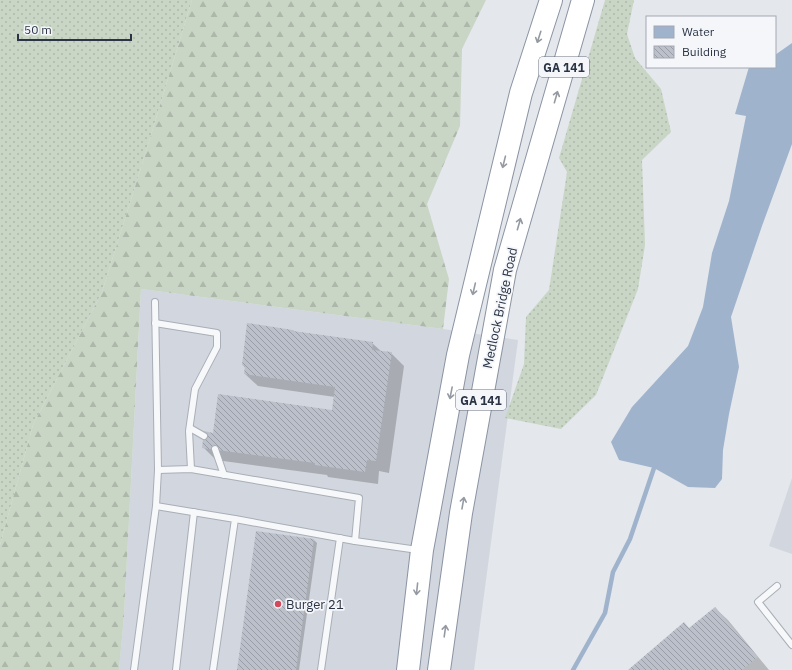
<svg xmlns="http://www.w3.org/2000/svg" width="792" height="670" viewBox="0 0 792 670" font-family="'IBM Plex Sans',sans-serif">
	<style>
		.built { fill: #d2d6de }
		.grass { fill: url(#grass-dots) }
		.forest { fill: url(#forest-firs) }
		.water { fill: #9fb4cc }
		.shadow { fill: #0003 }
		.lines { fill: none; stroke-linecap: round; stroke-linejoin: round }
		.stream { stroke: #9fb4cc; stroke-width: 4.5 }
		.building { fill: url(#building-back-hatch) }
		.service-casing { stroke: #a9aeb7; stroke-width: 8 }
		.trunk-casing { stroke: #8b94a3; stroke-width: 24 }
		.service { stroke: #f7f8fa; stroke-width: 6 }
		.trunk { stroke: #fff; stroke-width: 22 }
		.oneway { stroke: #959aa2 }
		.poi-dot { fill: #d1495b; stroke: #f4f6f9; stroke-width: 1.5 }
		.labels { text-anchor: middle; dominant-baseline: central; stroke-width: 3.5; stroke-linejoin: round; paint-order: stroke }
		.shield { fill: #f4f6f9; stroke: #676e7b; stroke-width: 1 }
		.shield-label { font-size: 12px; font-weight: bold; fill: #2b3445 }
		.street-label { font-size: 13px; fill: #2b3445; stroke: #f4f6f9 }
		.poi-label { font-size: 13px; fill: #2b3445; stroke: #f4f6f9; text-anchor: start }
	</style>
	<defs>
		<pattern id="grass-dots" width="8" height="8" patternUnits="userSpaceOnUse"><rect width="8" height="8" fill="#c9d6c5"/><path d="M2 2h.1M6 6h.1" fill="none" stroke="#adb8ab" stroke-width="1.8" stroke-linecap="round"/></pattern>
		<pattern id="forest-firs" width="22" height="20" patternUnits="userSpaceOnUse"><rect width="22" height="20" fill="#c9d6c5"/><path d="M5 1l3.5 6h-7zM16 11l3.5 6h-7z" fill="#adb8ab"/></pattern>
		<pattern id="building-back-hatch" width="6" height="6" patternUnits="userSpaceOnUse"><rect width="6" height="6" fill="#bbc0ca"/><path d="M-1 5l2 2M0 0l6 6M5-1l2 2" fill="none" stroke="#989da6"/></pattern>
	</defs>
	<rect width="100%" height="100%" fill="#e4e7ec"/>
	<!-- built -->
	<g class="built">
		<path d="M141,289L443,329L518,340L474,670H119L124,616Z"/>
		<path d="M792,478V554L769,546Z"/>
	</g>
	<!-- grass -->
	<g class="grass">
		<path d="M0,0H192L140,171L102,292L33,425L0,545Z"/>
		<path d="M605,0H634L627,34L635,58L661,89L671,132L642,160L645,245L638,289L596,395L561,429L505,418L524,364L526,317L549,290L567,172L559,158Z"/>
	</g>
	<!-- forest -->
	<path class="forest" d="M192,0H486L462,49L460,126L427,204L449,279L443,329L141,289L124,616L119,670H0V545L33,425L102,292L140,171Z"/>
	<!-- water -->
	<path class="water" d="M792,43V144L762,226L731,317L739,367L729,414L723,450L722,479L715,488L688,487L654,468L619,460L611,442L632,407L688,346L703,307L712,253L729,201L746,116L735,114L749,67H775V55Z"/>
	<!-- shadow -->
	<g class="shadow">
		<path d="M293,330L295,332L372,343L382,352L391,353L404,366L389,473L379,471L378,484L328,477L327,475L216,460L203,447L214,434L333,411L335,397L258,386L245,374L246,369L243,365Z"/>
		<path d="M314,540L317,543L299,670H238Z"/>
		<path d="M715,608L728,620L769,670H629L690,629Z"/>
	</g>
	<g class="lines">
		<!-- stream -->
		<path class="stream" d="M573,670L605,613L613,572L630,539L654,468"/>
	</g>
	<!-- building -->
	<g class="building">
		<path d="M247,323L293,330V331L373,342L372,350L392,352L376,461L367,460L365,472L315,465V463L202,448L204,431L213,433L218,394L332,410L335,387L244,374L245,366L242,365Z"/>
		<path d="M256,531L314,539L296,670H237Z"/>
		<path d="M715,607L758,657L742,670H628L684,622L689,628Z"/>
	</g>
	<g class="lines">
		<defs>
			<g id="service">
				<path d="M155,323L217,333V347L195,389L189,431L191,469"/>
				<path d="M190,428L204,436"/>
				<path d="M215,449L224,475"/>
				<path d="M158,470L191,469L359,498L355,541"/>
				<path d="M156,506L235,519L213,670"/>
				<path d="M235,519L355,541L418,550"/>
				<path d="M777,586L758,602L792,645"/>
				<path d="M134,670L156,506L158,470L155,302"/>
				<path d="M176,670L194,512"/>
				<path d="M321,670L340,538"/>
			</g>
			<g id="trunk">
				<path d="M408,670L422,550L458,355L521,93L551,0"/>
				<path d="M439,670L461,513L505,270L583,0"/>
			</g>
		</defs>
		<!-- service casing -->
		<use href="#service" class="service-casing"/>
		<!-- trunk casing -->
		<use href="#trunk" class="trunk-casing"/>
		<!-- service -->
		<use href="#service" class="service"/>
		<!-- trunk -->
		<use href="#trunk" class="trunk"/>
	</g>
	<!-- one-way arrows -->
	<defs><path id="oneway-shaft" d="M-6 0H5M1.5-3L5.5 0L1.5 3" fill="none" stroke-width="1.6" stroke-linecap="round" stroke-linejoin="round"/></defs>
	<g class="oneway">
		<use href="#oneway-shaft" transform="translate(539 37) rotate(108)"/>
		<use href="#oneway-shaft" transform="translate(556 97) rotate(-74)"/>
		<use href="#oneway-shaft" transform="translate(504 162) rotate(104)"/>
		<use href="#oneway-shaft" transform="translate(519 224) rotate(-74)"/>
		<use href="#oneway-shaft" transform="translate(474 289) rotate(103)"/>
		<use href="#oneway-shaft" transform="translate(451 393) rotate(101)"/>
		<use href="#oneway-shaft" transform="translate(463 503) rotate(-80)"/>
		<use href="#oneway-shaft" transform="translate(417 589) rotate(96)"/>
		<use href="#oneway-shaft" transform="translate(445 631) rotate(-82)"/>
	</g>
	<!-- markers -->
	<circle class="poi-dot" cx="278" cy="604" r="4"/>
	<g class="labels">
		<!-- shield labels -->
		<g class="shield">
			<rect x="539" y="57" width="50" height="20" rx="3"/>
			<rect x="456" y="390" width="50" height="20" rx="3"/>
		</g>
		<g class="shield-label">
			<text x="564" y="67">GA 141</text>
			<text x="481" y="400">GA 141</text>
		</g>
		<!-- street labels -->
		<g class="street-label">
			<text transform="translate(500 308) rotate(-78)">Medlock Bridge Road</text>
		</g>
		<!-- poi labels -->
		<g class="poi-label">
			<text x="286" y="604">Burger 21</text>
		</g>
	</g>
	<!-- legend -->
	<rect x="646" y="16" width="130" height="52" fill="#f4f6f9" stroke="#a4a8b1"/>
	<rect x="654" y="26" width="20" height="12" fill="#9fb4cc" stroke="#a4a8b1"/>
	<text x="682" y="36" font-size="12" fill="#2b3445">Water</text>
	<rect x="654" y="46" width="20" height="12" fill="url(#building-back-hatch)" stroke="#a4a8b1"/>
	<text x="682" y="56" font-size="12" fill="#2b3445">Building</text>
	<!-- scale -->
	<path d="M18 34v6h113v-6" fill="none" stroke="#2b3445" stroke-width="2"/>
	<text x="24" y="34" font-size="12" fill="#2b3445" stroke="#f4f6f9" stroke-width="3" paint-order="stroke">50 m</text>
</svg>
